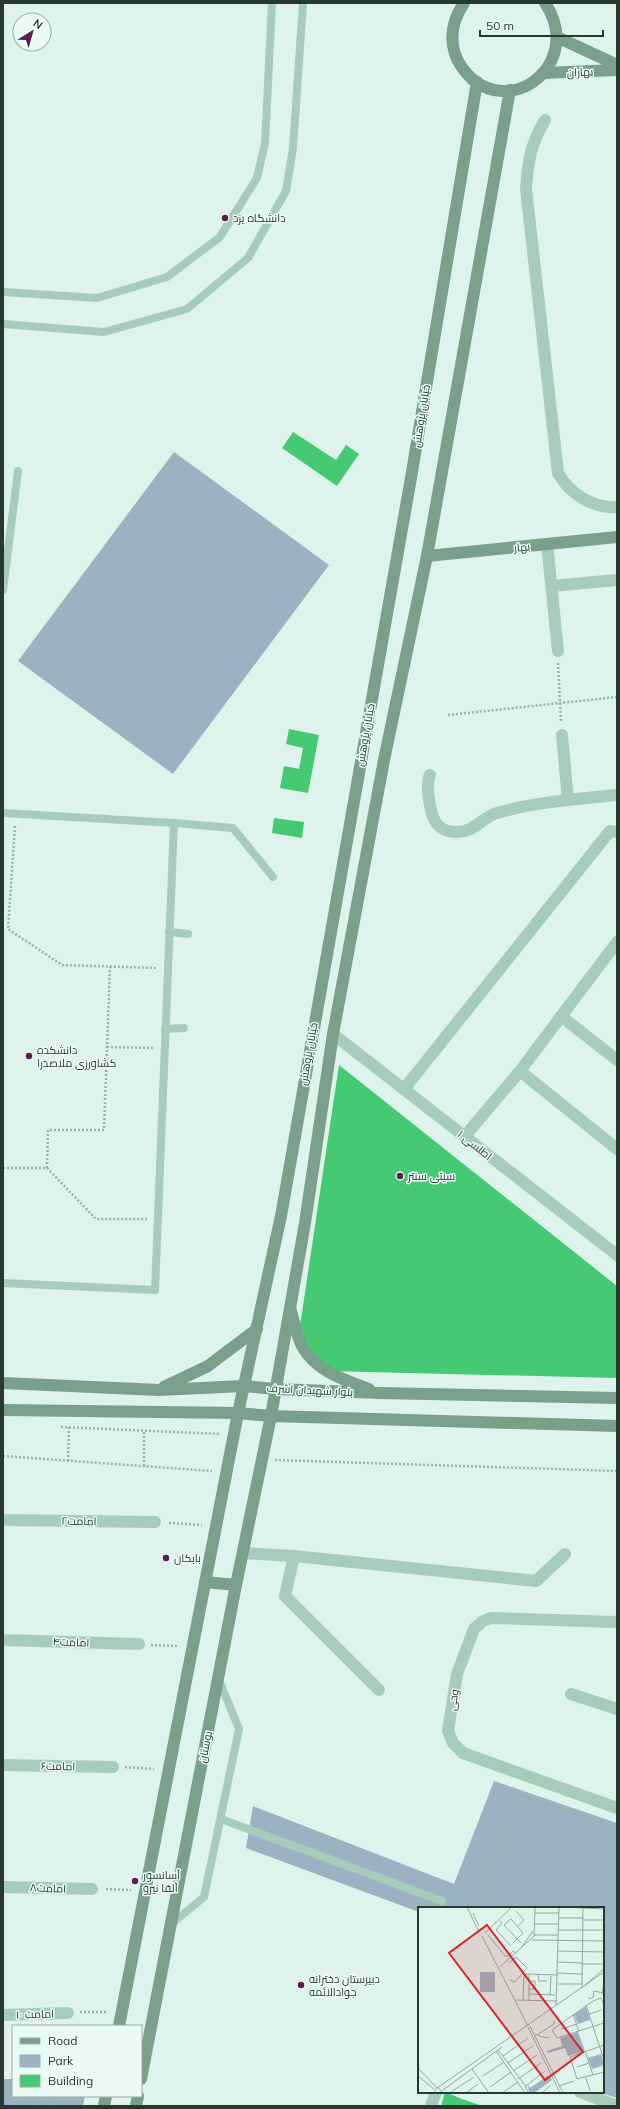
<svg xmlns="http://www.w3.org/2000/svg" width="620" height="2109" viewBox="0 0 620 2109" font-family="Mulish,Cairo,sans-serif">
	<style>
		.green { fill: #9cb2c3 }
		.building { fill: #45c973 }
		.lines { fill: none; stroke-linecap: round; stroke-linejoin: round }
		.path { stroke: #92b7a6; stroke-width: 2.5; stroke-dasharray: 2 2; stroke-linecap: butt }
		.lane { stroke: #a8ccbc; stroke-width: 8 }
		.street { stroke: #a8ccbc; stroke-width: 12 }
		.secondary { stroke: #7a9f8b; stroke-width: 12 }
		.poi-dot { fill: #5b1d50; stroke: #eafaf4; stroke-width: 1.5 }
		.labels { text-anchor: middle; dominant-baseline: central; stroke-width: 3; stroke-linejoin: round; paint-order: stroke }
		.street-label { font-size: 11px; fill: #29382f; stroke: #eafaf4 }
		.poi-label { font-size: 11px; fill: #29382f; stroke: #eafaf4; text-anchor: start }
		.inset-road { fill: none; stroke: #95a8a0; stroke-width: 1 }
		.view { fill: #d62828; fill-opacity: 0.15; stroke: #d62828; stroke-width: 2 }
		.inset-edge { fill: none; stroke: #29382f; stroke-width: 2 }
	</style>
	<rect width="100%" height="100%" fill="#ddf3eb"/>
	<!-- green -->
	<g class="green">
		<path d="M174,452L329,565L173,774L18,661Z"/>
		<path d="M494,1781L617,1823V2098L599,2092H603V1908H419V1912L246,1848L253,1806L454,1884Z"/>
		<path d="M3,2079H13V2096H85L83,2106H3Z"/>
	</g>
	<!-- building -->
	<g class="building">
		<path d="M293,432L336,460L346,445L359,454L337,486L282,448Z"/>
		<path d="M289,729L319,735L308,793L280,788L284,766L299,769L303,748L286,744Z"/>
		<path d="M274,818L304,822L302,838L272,833Z"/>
		<path d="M339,1065L617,1286V1378L327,1371L306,1353L300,1326Z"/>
		<path d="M445,2092L462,2099L483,2106H441Z"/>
	</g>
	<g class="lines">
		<!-- path -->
		<g class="path">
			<path d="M558,663L561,722"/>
			<path d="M448,715L617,697"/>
			<path d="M15,826L8,929L62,965L157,968"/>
			<path d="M107,1047L153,1048"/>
			<path d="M3,1168H47L48,1130H104L110,967"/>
			<path d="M47,1168L96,1219H147"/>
			<path d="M61,1427L220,1434"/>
			<path d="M3,1456L212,1471"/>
			<path d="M275,1460L617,1471"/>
			<path d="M68,1461L69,1427"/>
			<path d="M144,1466V1430"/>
			<path d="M169,1523L202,1525"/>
			<path d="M151,1645L178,1646"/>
			<path d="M125,1767L154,1769"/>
			<path d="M106,1889L131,1890"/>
			<path d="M477,1908L518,1794L617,1828"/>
			<path d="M80,2012H107"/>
			<path d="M3,2082L13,2084"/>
			<path d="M3,2089L13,2090"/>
			<path d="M24,2096L32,2106"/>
			<path d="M32,2096L38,2106"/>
			<path d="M51,2106L52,2096"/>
		</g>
		<!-- lane -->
		<g class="lane">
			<path d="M3,292L97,298L167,277L220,237L257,178L265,143L272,3"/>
			<path d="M3,324L104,332L187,309L248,258L286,191L293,148L303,3"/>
			<path d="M3,590L18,471"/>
			<path d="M3,813L174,823L155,1290L3,1283"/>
			<path d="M174,823L233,828L273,877"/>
			<path d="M169,932L188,934"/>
			<path d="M165,1029L184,1028"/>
			<path d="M221,1819L442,1901"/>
			<path d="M170,1925L204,1897L239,1729L219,1680"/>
		</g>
		<!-- street -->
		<g class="street">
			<path d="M545,120C530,145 528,162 526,189L558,473C569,493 593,509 617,507"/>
			<path d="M547,544L558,651"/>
			<path d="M552,586L617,580"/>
			<path d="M562,735L568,800"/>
			<path d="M430,775C425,784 430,816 437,824C442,830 449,832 456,832C474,833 482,817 497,813C535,802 577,799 617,795"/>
			<path d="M561,1016L617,1060"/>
			<path d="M333,1034L617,1255"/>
			<path d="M520,1071L617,1149"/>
			<path d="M404,1089L610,831L617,832"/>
			<path d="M465,1136L520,1071L617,942"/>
			<path d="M3,1520L155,1522"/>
			<path d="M243,1553L294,1556L536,1581L565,1554"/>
			<path d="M294,1556L285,1596L379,1690"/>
			<path d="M617,1622L491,1618L483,1621L474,1629L457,1674L448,1731L453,1743L463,1753L617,1808"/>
			<path d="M3,1640L139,1644"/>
			<path d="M571,1694L617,1709"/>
			<path d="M3,1765L113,1767"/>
			<path d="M3,1887L92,1889"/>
			<path d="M3,2015L68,2013"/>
			<path d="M580,2092L617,2106"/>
			<path d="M431,2106L436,2092"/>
		</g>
		<!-- secondary -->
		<g class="secondary">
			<path d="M464,3C453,19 449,35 455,54C458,64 465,72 472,79C518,117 583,59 545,3"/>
			<path d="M557,37L617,65"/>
			<path d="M543,73L617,70"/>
			<path d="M427,556L617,537"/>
			<path d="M290,1308C294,1320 296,1335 302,1346C315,1371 345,1380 369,1389"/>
			<path d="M3,1383L159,1390L244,1386L276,1389L379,1393L617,1398"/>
			<path d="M164,1387L208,1366L257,1329"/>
			<path d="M3,1410L238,1413L271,1416L617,1426"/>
			<path d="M205,1582L236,1585"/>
			<path d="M119,2026L238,1413L281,1216L412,472L477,82"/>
			<path d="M141,2079L236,1585L271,1416L305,1223L333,1034L384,760L427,556L510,90"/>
			<path d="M104,2106L106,2096"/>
			<path d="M136,2106L138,2096"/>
		</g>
	</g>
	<!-- markers -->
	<g class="poi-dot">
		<circle cx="225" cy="218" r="4"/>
		<circle cx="29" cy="1056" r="4"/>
		<circle cx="400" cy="1176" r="4"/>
		<circle cx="166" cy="1558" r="4"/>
		<circle cx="135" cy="1881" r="4"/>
		<circle cx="301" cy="1985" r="4"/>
	</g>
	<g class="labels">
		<!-- street labels -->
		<g class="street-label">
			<text transform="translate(580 72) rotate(-3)">بهاران</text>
			<text transform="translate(421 416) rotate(-81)">خیابان پژوهش</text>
			<text transform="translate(522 547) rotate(-6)">بهار</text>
			<text transform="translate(365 735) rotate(-80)">خیابان پژوهش</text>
			<text transform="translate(308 1054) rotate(-80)">خیابان پژوهش</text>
			<text transform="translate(475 1145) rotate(38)">اطلسی ۱</text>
			<text transform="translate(310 1390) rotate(3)">بلوار شهیدان اشرف</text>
			<text transform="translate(79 1521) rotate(1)">امامت۲</text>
			<text transform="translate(71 1642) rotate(2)">امامت۴</text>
			<text transform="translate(453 1700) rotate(-82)">وحی</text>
			<text transform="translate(205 1747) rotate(-79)">بوستان</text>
			<text transform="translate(58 1766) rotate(1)">امامت۶</text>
			<text transform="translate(48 1888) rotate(2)">امامت۸</text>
			<text transform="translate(35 2014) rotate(-2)">امامت ۱۰</text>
		</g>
		<!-- poi labels -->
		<g class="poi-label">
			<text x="233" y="218">دانشگاه یزد</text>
			<text x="37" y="1050">دانشکده<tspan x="37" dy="13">کشاورزی ملاصدرا</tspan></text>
			<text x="408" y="1176">سیتی سنتر</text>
			<text x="174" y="1558">بابکان</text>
			<text x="143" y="1875">آسانسور<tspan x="143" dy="13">آلفا نيرو</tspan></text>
			<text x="309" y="1979">دبیرستان دخترانه<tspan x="309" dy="13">جوادالائمه</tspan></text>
		</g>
	</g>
	<!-- overview -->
	<g transform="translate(418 1907)">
		<rect width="186" height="186" fill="#ddf3eb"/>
		<path d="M62,65H77V85H62ZM168,100L172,113L160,117L156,107ZM160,125L167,144L150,149L147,141L130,146L129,144L144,139L142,131ZM183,147L186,158L174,162L170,151ZM131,168L134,173L116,186H111L110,178L112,181Z" fill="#9cb2c3"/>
		<path class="inset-road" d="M49,0L60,23M150,0L165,1M165,1L186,2M98,4L106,13L99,20M55,6L61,19M117,6H141M141,11H165M165,13H186M82,14L84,16L78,23L93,39M117,17H141M86,18L93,12L105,26L95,36M86,18L103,36M141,23H186M67,26L94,0M70,28L87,49H91L95,44L98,46M116,28H140M64,29L110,119M114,33L186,34M103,41L115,24M140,44L186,45M140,55L164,56M91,56L98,50L109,61L97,75L92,73M164,57H186M82,60L116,29L117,0M140,66L164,67M109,67L140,68M120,68L121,74H129M140,77H164M167,78L186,62M164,80L165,0M111,82H117V74H111M111,87L137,88M184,87L186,74M132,88L133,69M170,90L172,92L175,90L176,84L186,86M98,93L139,94M105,93L106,68L109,67M111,93V68M138,98L141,0M168,98L186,153M186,98L183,91L175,94L134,123L139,131L186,116M155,107L161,124M171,107L183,103M112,119L145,186M110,120L142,186M143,122L159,117M120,127L121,129L131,131M117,129L136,117V114M186,138L152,150L159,172L186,165M80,143L107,178L110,186M78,144L107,186M167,144L175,168M85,149L110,131M90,156L115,139M159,160L171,156M0,161L19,181M54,162L71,186M95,164L119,148M0,169L16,182M65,169L86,155M168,171L172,184M100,172L123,156M108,179L127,164M141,179L156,174M72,180L93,165M19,181L186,65M25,183L84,140M33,185L56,170M15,186L20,180L25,186M48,186L60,177M84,186L100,175M124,186L133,178"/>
		<path class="view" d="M69,18L165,145L127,173L31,46Z"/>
		<rect width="186" height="186" class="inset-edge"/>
	</g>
	<!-- border -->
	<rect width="620" height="2109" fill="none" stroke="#29382f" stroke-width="8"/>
	<!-- legend -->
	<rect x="12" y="2025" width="130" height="72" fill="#eafaf4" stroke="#9daca5"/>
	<rect x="20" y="2038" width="20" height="6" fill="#7a9f8b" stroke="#9daca5"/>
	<text x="48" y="2045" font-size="12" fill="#29382f">Road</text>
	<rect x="20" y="2055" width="20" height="12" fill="#9cb2c3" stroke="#9daca5"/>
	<text x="48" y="2065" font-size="12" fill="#29382f">Park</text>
	<rect x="20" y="2075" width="20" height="12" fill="#45c973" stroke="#9daca5"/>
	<text x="48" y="2085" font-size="12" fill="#29382f">Building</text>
	<!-- north arrow -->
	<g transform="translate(32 32) rotate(37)"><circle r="19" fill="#eafaf4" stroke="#9daca5"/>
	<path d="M0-3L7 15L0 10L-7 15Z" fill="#5b1d50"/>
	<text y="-6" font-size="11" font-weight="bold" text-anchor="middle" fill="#29382f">N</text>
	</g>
	<!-- scale -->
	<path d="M480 30v6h123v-6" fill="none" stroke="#29382f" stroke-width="2"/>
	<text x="486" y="30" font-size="12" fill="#29382f" stroke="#eafaf4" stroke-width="3" paint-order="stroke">50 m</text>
</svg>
